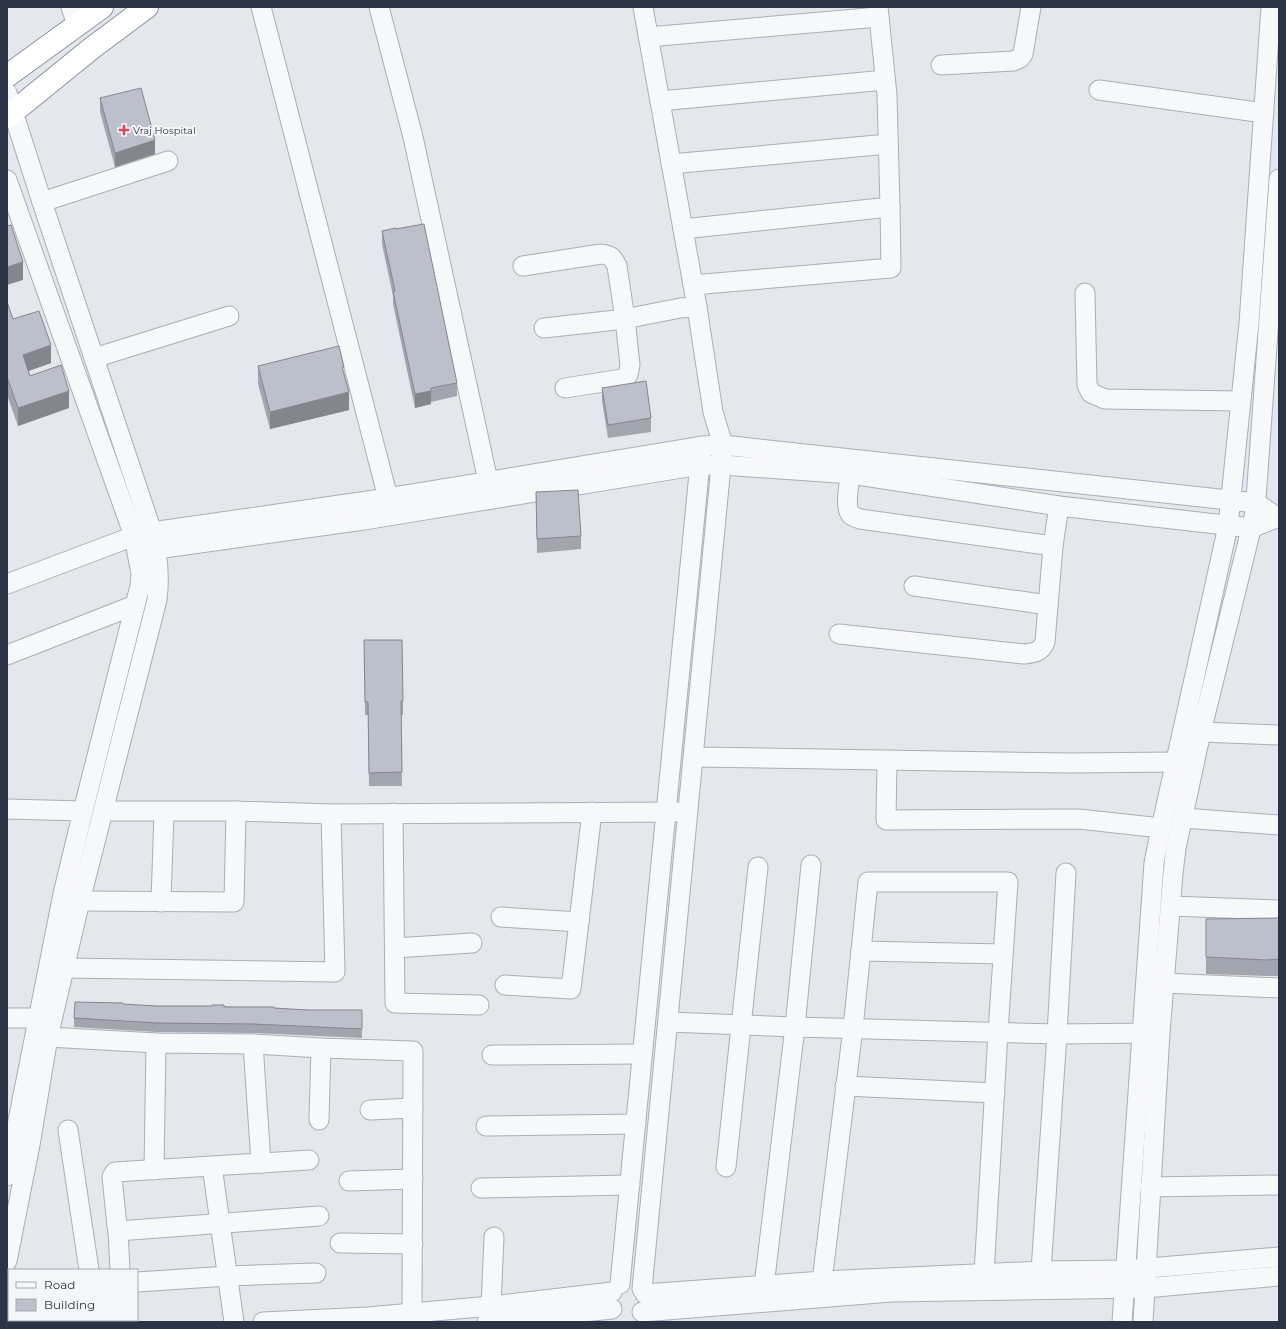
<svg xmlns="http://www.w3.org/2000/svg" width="1286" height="1329" viewBox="0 0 1286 1329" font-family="Montserrat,sans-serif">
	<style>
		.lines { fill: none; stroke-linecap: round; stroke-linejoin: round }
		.minor-casing { stroke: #a9aeb7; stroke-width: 21 }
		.highway-casing { stroke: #8b94a3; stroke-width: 24 }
		.minor { stroke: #f7f8fa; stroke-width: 19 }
		.highway { stroke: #fff; stroke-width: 22 }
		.wall { fill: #a1a5ae }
		.shaded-wall { fill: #83868d }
		.building { fill: #bbc0ca; stroke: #83868d }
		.poi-dot { fill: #d1495b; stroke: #f4f6f9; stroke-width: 1.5 }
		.labels { text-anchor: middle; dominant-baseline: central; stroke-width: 4; stroke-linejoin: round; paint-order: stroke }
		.poi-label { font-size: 10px; fill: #2b3445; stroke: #f4f6f9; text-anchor: start }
	</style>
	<rect width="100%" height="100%" fill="#e4e7ec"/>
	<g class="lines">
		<defs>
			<g id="minor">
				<path d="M71,7L77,25"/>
				<path d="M261,7L388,498"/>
				<path d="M379,7L413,137L488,481"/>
				<path d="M648,37L879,17"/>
				<path d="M941,65L1013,61L1020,58L1023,54L1031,7"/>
				<path d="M1099,90L1264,113"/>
				<path d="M7,93L42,202L152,532C158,555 160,576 157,600L80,901L48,1037L30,1145L7,1261"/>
				<path d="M660,101L885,80"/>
				<path d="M671,164L888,144"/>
				<path d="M7,180L134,536L141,574L140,586L83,811L63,894L7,1176"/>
				<path d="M42,202L168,161"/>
				<path d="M683,229L890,207"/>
				<path d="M523,266L601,254C611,255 613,258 617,266L625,319L630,365L628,375L622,379L565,388"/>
				<path d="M693,285L891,268L890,207L887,95L878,7"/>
				<path d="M1085,293L1087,385L1091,393L1105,399L1240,401"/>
				<path d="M544,328L625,319L680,308L697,307"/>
				<path d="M94,358L229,316"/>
				<path d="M851,474C849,483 844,508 851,515C854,517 857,518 860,519L1053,546"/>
				<path d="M138,553L157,549L364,520L700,465H722L851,474L1059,506L1251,528L1279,517"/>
				<path d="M7,584L134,536L152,532L388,498L702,446L723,445L1256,503L1277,517"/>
				<path d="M914,586L1048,605"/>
				<path d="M839,634L1024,654C1034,653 1041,652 1045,642L1053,546L1059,506"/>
				<path d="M7,655L135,605"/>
				<path d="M1201,732L1279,735"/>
				<path d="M694,757L1070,763L1176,762"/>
				<path d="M887,760L886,820L1079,819L1161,828"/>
				<path d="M7,809L83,811"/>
				<path d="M104,811H236L331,814L677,812"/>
				<path d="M393,813L395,1003L479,1005"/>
				<path d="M1183,818L1279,825"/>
				<path d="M80,901L234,902L236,811"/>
				<path d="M161,902L164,812"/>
				<path d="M1170,906L1279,910"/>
				<path d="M501,917L579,922"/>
				<path d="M395,948L472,943"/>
				<path d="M861,951L1003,954"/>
				<path d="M65,968L335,972L331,814"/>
				<path d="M1164,983L1279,988"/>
				<path d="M505,985L571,989L592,812"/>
				<path d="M7,1018H38"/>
				<path d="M668,1022L795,1027L1057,1034L1154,1033"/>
				<path d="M37,1034L48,1037L156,1043L253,1044L321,1048L413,1051L412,1312"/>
				<path d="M253,1044L261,1163"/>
				<path d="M492,1055L642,1054"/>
				<path d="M845,1086L995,1093"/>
				<path d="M370,1110L413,1108"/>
				<path d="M319,1120L321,1048"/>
				<path d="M486,1126L636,1124"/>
				<path d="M68,1130L89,1270"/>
				<path d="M309,1160L115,1172L112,1177L117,1226L118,1231L319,1216"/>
				<path d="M212,1166L234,1322"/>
				<path d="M726,1167L758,867"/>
				<path d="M154,1170L156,1043"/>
				<path d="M349,1181L413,1179"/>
				<path d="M1150,1187L1279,1185"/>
				<path d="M481,1188L630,1185"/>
				<path d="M118,1231L120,1270"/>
				<path d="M340,1243L413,1244"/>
				<path d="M1041,1271L1057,1034L1066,873"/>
				<path d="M822,1281L853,1028L868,882H1008L998,1032L984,1274"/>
				<path d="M137,1282L228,1276L316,1273"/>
				<path d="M620,1284L701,453"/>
				<path d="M764,1286L795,1027L811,865"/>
				<path d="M642,1289L723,445L713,412L697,307L643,7"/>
				<path d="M645,1294L822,1281L1041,1271L1125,1270L1279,1257"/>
				<path d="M491,1306L494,1237"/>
				<path d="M642,1312L891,1292L1145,1288L1279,1276"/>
				<path d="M96,1320L97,1322"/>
				<path d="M263,1322L368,1317L491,1306L612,1292"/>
				<path d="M487,1322L612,1309"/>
				<path d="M1122,1322L1154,863L1161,828L1228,526L1249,323L1271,7"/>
				<path d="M1143,1322L1160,1033L1173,873L1176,848L1201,732L1255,513L1279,179"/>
			</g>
			<g id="highway">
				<path d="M7,76L102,7"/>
				<path d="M7,117L92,48L147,7"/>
			</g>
		</defs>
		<!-- minor casing -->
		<use href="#minor" class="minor-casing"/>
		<!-- highway casing -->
		<use href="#highway" class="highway-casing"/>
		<!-- minor -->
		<use href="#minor" class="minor"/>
		<!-- highway -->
		<use href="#highway" class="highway"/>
	</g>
	<!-- wall -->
	<g class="wall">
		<path d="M100,98L155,154L115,167L100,112Z"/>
		<path d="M382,231L457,383V396L431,402V404L415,408L393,304V296L382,244Z"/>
		<path d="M7,302L13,319L51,363L28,371L30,376L69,408L18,426L7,395Z"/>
		<path d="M258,366L344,374L349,410L270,429L258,384Z"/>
		<path d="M602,388L651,418V432L608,438L602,401Z"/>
		<path d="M536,492L581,536V549L537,553Z"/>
		<path d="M364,640L403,701V715H401L402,786H369L368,715H365Z"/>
		<path d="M1279,918V976H1267L1206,974V919Z"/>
		<path d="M123,1004L156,1006H212L274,1008L308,1010H362V1038L253,1033L156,1032L74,1027V1018Z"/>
	</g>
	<!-- shaded-wall -->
	<g class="shaded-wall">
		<path d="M155,140V154L115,167V153Z"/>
		<path d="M23,262V280L7,285V267Z"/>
		<path d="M51,345V363L23,373V355Z"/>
		<path d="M69,391V408L18,426V408Z"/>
		<path d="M431,391V404L415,408V394Z"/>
		<path d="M349,392V410L270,429V412Z"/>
	</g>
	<!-- building -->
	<g class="building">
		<path d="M141,88L155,140L115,153L100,98Z"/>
		<path d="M424,224L457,383L431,388V391L415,394L393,291H395L382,231L396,228V229Z"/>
		<path d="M11,225L23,262L7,267V226Z"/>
		<path d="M7,302L13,319L39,311L51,345L23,355L30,376L61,365L69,391L18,408L7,377Z"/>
		<path d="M339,346L344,367H342L349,392L270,412L258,366Z"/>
		<path d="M646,381L651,418L608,425L602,388Z"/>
		<path d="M578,490L581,536L537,539L536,492Z"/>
		<path d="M364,640H402L403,701H401L402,772L369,773L368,702H365Z"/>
		<path d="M1279,918V959L1267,960L1206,957V919Z"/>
		<path d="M75,1002L123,1003V1004L156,1006H212V1005H224V1007H274V1008L308,1010H362V1029L253,1024L156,1023L74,1018Z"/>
	</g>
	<!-- markers -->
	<path class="poi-dot" d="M122 124h4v4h4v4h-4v4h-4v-4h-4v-4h4z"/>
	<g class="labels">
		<!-- poi labels -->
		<g class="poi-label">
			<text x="133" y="130">Vraj Hospital</text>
		</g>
	</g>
	<!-- border -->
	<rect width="1286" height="1329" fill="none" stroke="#2b3445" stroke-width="16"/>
	<!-- legend -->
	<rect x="8" y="1269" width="130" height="52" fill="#f4f6f9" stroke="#a4a8b1"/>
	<rect x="16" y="1282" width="20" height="6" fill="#f7f8fa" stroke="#a4a8b1"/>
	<text x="44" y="1289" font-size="12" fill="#2b3445">Road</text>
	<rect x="16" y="1299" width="20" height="12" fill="#bbc0ca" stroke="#a4a8b1"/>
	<text x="44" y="1309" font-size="12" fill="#2b3445">Building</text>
</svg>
